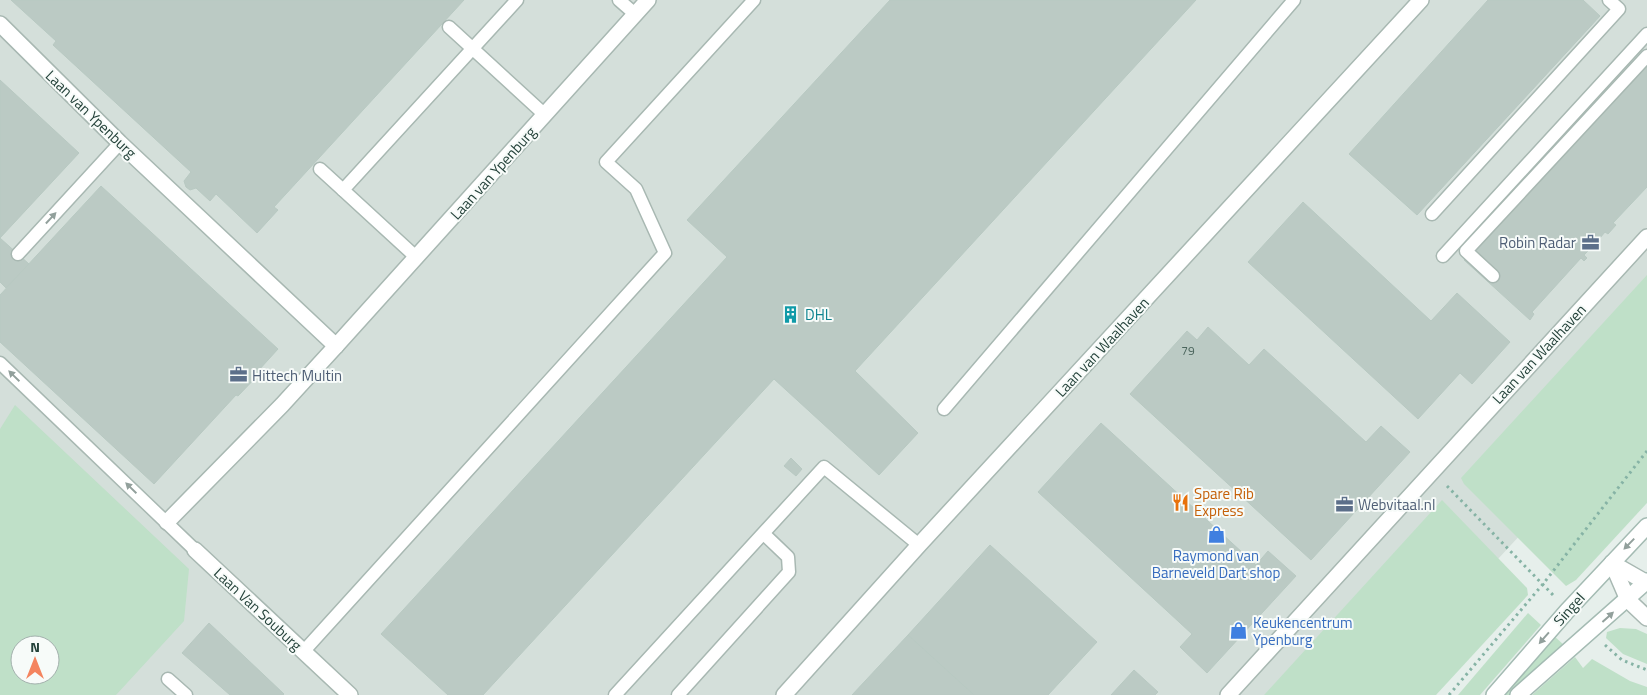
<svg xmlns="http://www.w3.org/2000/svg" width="1647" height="695" viewBox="0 0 1647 695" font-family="'Titillium Web',sans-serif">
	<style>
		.built { fill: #d4dfda; fill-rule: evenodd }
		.green { fill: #bfe0c8; fill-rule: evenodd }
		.building { fill: #bbcac4; stroke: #b8c9c2 }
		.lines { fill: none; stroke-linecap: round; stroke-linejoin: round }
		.service-casing { stroke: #a8b8b2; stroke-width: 15 }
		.minor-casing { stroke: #a8b8b2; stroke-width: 18 }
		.secondary-casing { stroke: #a4bbb3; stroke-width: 18 }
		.path { stroke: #86b3a5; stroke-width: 3; stroke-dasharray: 2.5 4; stroke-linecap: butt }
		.service { stroke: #fff; stroke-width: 12 }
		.minor { stroke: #fff; stroke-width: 15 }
		.secondary { stroke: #fff; stroke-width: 15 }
		.oneway { fill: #92a09c }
		.labels { text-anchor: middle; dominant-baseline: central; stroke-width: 4; stroke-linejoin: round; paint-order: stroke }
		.number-label { font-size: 12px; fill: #4a645c }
		.street-label { font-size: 15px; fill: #24423a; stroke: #f7fbf9 }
		.service-label { font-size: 15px; fill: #4e5e75; stroke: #f7fbf9; text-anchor: start }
		.culture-label { font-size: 15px; fill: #0d838f; stroke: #f7fbf9; text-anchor: start }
		.food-label { font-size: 15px; fill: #c56008; stroke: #f7fbf9; text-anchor: start }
		.shop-label { font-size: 15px; fill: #366cbe; stroke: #f7fbf9 }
	</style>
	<rect width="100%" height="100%" fill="#e6efeb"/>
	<!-- built -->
	<path class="built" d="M0,0H1647V398L1372,695H0ZM20,645H50V675H20Z"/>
	<!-- green -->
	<g class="green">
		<path d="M1647,275V503L1576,580L1566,586L1464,484L1461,478Z"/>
		<path d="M15,405L189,569L184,621L116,695H0V429ZM20,645H50V675H20Z"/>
		<path d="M1442,500L1527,588L1528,595L1436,695H1264Z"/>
		<path d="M1528,613L1541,625L1480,695H1458Z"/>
		<path d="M1620,628L1636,629L1647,634V664L1623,654L1606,638L1607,632Z"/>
		<path d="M1553,635L1565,646L1510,695H1502Z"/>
		<path d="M1575,657L1583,668L1592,659L1630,681L1647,687V695H1532Z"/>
	</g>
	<!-- building -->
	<g class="building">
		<path d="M11,0H464L274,207L278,210L257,233L216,194L210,201L196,188L190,190L186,187L184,181L191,172L53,45L56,41Z"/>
		<path d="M890,0H1196L855,371L918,433L879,475L774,379L483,695H448L381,634L727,257L687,220Z"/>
		<path d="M1488,0H1583L1600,16L1417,215L1349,154Z"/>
		<path d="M1647,61V187L1613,223L1616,225L1608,234L1605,232L1594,245L1597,247L1594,250L1591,248L1584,255L1587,258L1584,261L1581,258L1532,312L1534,314L1530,320L1464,260Z"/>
		<path d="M0,80L79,153L0,238L29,264L6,288L0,282Z"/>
		<path d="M101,186L278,349L258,371L260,373L238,396L236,395L154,484L0,342V295Z"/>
		<path d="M1303,202L1431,321L1457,293L1510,342L1472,384L1460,373L1418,419L1248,262Z"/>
		<path d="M1208,327L1249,365L1264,349L1366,442L1381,426L1410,452L1311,560L1130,394L1187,331L1197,340Z"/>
		<path d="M1101,423L1256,565L1268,551L1296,576L1207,673L1180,647L1192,634L1038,492Z"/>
		<path d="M791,458L802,469L796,476L784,466Z"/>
		<path d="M990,545L1097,642L1048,695H974L908,635Z"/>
		<path d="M209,623L284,694L283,695H230L182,653Z"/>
		<path d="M908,635L974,695H852Z"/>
		<path d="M1134,670L1158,692L1155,695H1111Z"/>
	</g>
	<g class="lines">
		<defs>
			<g id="service">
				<path d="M619,0L635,14"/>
				<path d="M449,27L545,115"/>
				<path d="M320,169L343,190"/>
				<path d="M1432,214L1619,9L1609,0"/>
				<path d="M18,254L120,143"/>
				<path d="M1443,256L1647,34"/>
				<path d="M417,258L343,190L517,0"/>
				<path d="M1493,276L1466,251L1647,56"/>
				<path d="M0,363L195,550"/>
				<path d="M944,409L1294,0"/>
				<path d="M303,652L665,253L636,189L606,162L754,0"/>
				<path d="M168,679L186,695"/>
				<path d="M615,695L824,467L919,545"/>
				<path d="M678,695L789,572L788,557L764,534"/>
			</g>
			<g id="minor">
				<path d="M0,24L120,143L336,346L648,0"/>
				<path d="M167,522L282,405L336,346"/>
				<path d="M195,550L350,695"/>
				<path d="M1612,563L1628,600L1647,618"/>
				<path d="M1612,563L1647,583"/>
				<path d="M784,695L919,545L1421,0"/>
				<path d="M1228,695L1647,237"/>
			</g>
			<g id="secondary">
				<path d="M1494,695L1567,611L1647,526"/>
				<path d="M1518,695L1647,581"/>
			</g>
		</defs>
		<!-- service casing -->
		<use href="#service" class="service-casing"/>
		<!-- minor casing -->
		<use href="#minor" class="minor-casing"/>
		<!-- secondary casing -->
		<use href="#secondary" class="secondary-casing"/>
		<!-- path -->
		<g class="path">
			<path d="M1447,486L1554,596"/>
			<path d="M1605,645L1622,660L1647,670"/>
			<path d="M1449,695L1543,584L1647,451"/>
		</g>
		<!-- service -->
		<use href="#service" class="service"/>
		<!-- minor -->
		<use href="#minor" class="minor"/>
		<!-- secondary -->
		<use href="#secondary" class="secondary"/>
	</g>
	<!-- one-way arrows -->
	<defs><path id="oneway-solid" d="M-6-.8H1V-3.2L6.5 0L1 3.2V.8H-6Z" transform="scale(1.25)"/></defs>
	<g class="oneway">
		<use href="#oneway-solid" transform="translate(51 218) rotate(-47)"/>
		<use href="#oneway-solid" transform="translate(14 376) rotate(-136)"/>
		<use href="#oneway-solid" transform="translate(131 488) rotate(-136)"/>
		<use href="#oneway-solid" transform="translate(1629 544) rotate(134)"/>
		<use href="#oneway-solid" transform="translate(1608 617) rotate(-42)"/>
		<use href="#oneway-solid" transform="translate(1544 638) rotate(131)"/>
	</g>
	<!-- icons -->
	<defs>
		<symbol id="office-bare" viewBox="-9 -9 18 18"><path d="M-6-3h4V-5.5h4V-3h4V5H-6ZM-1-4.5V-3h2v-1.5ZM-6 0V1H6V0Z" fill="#5c6f8a" stroke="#f7fbf9" stroke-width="2.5" paint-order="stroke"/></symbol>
		<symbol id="building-bare" viewBox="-9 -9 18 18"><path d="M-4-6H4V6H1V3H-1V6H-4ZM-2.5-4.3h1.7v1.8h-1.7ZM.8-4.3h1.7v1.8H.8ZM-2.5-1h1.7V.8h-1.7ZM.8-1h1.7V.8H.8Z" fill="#0f9aa8" stroke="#f7fbf9" stroke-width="2.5" paint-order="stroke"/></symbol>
		<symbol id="restaurant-bare" viewBox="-9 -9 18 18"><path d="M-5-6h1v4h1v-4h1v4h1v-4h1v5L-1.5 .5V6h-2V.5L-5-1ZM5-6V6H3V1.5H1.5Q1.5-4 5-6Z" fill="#e8710a" stroke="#f7fbf9" stroke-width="2.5" paint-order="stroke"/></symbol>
		<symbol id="shop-bare" viewBox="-9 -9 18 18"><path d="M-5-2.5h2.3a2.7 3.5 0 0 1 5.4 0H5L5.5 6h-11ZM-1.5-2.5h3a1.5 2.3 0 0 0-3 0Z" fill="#3f7fe0" stroke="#f7fbf9" stroke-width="2.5" paint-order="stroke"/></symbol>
	</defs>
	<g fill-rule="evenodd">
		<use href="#office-bare" x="1578" y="230" width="25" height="25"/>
		<use href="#building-bare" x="778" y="302" width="25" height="25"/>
		<use href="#office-bare" x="226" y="362" width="25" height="25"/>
		<use href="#restaurant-bare" x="1168" y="490" width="25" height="25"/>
		<use href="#office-bare" x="1332" y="492" width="25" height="25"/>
		<use href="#shop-bare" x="1204" y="522" width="25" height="25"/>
		<use href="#shop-bare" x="1226" y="618" width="25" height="25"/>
	</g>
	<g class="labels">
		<!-- number labels -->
		<g class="number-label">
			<text x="1188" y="350">79</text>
		</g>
		<!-- street labels -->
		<g class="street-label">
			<text transform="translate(91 114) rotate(44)">Laan van Ypenburg</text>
			<text transform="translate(493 173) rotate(-48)">Laan van Ypenburg</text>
			<text transform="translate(1102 347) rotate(-47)">Laan van Waalhaven</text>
			<text transform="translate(1539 354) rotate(-47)">Laan van Waalhaven</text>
			<text transform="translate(258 609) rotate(43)">Laan Van Souburg</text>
			<text transform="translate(1569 609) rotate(-48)">Singel</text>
		</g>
		<!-- service labels -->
		<g class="service-label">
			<text x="1576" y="242" text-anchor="end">Robin Radar</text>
			<text x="252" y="375">Hittech Multin</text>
			<text x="1358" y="504">Webvitaal.nl</text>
		</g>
		<!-- culture labels -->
		<g class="culture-label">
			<text x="805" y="314">DHL</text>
		</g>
		<!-- food labels -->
		<g class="food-label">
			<text x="1194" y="493">Spare Rib<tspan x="1194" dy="17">Express</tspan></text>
		</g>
		<!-- shop labels -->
		<g class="shop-label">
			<text x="1216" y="555">Raymond van<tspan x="1216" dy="17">Barneveld Dart shop</tspan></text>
			<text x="1253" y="622" text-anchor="start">Keukencentrum<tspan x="1253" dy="17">Ypenburg</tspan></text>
		</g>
	</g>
	<!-- north arrow -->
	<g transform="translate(35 660)"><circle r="24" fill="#f7fbf9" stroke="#a3b1ad"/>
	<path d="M0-4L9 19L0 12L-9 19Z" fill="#f4845f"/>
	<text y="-8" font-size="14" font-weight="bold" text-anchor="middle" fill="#24423a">N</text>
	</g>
</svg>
